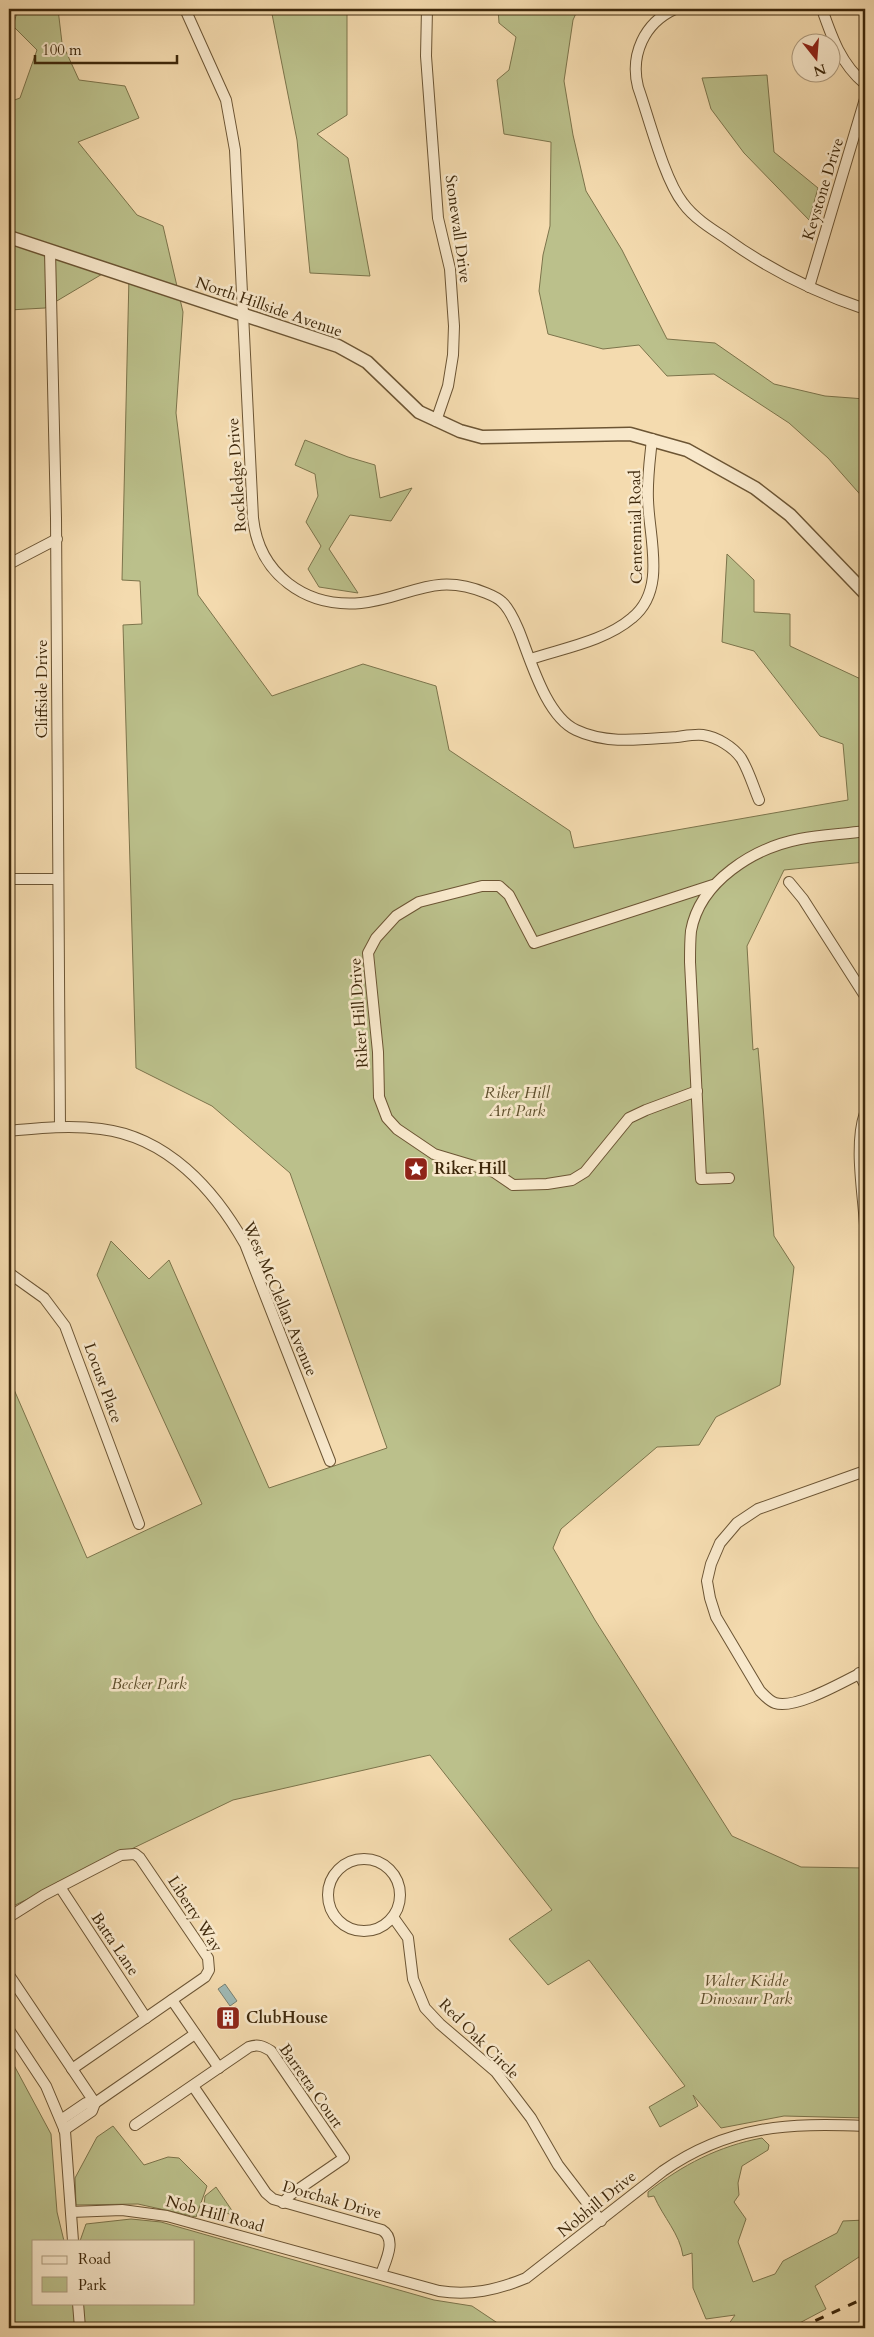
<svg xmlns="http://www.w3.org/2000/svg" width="874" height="2337" viewBox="0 0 874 2337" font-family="Cardo,serif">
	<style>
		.green { fill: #bbc08b; stroke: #7c744b }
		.water { fill: #9fb9b5; stroke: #787f71 }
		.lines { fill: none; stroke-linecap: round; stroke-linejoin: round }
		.minor-casing { stroke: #6c5534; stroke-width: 12 }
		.tertiary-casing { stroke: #6c5534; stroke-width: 15 }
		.minor { stroke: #f8e8cb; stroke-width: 10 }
		.tertiary { stroke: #f8e8cb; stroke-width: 12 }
		.rail { stroke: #3e280b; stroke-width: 3; stroke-dasharray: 9 9; stroke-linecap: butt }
		.labels { text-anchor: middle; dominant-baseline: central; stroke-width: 5; stroke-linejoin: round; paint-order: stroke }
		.street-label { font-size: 16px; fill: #3e280b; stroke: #f8e8cb }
		.park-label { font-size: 16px; font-style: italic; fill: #5d4e2b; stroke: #f8e8cb }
		.poi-label { font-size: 16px; font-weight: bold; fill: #3e280b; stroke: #f8e8cb; text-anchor: start }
	</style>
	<rect width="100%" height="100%" fill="#f4dbaf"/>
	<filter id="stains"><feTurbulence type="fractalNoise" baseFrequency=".004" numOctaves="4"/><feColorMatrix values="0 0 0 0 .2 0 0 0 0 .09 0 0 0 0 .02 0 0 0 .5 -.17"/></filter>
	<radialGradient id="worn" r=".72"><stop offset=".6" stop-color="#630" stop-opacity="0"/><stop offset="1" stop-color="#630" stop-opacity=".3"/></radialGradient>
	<!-- green -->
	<g class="green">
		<path d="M18,9H58L62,43L79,80L125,86L139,118L78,142L137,215L163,226L183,312L176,413L198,595L272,696L363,664L436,686L449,750L570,831L574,848L848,800L843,744L820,736L754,651L722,642L727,554L754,580V612L790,614V646L865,681V862L784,870L747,946L753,1050L758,1048L774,1236L794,1267L780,1385L716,1417L699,1445L657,1447L561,1529L553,1548L595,1620L732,1836L801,1867L865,1868V2118L784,2116L721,2128L693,2095L698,2106L660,2127L649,2107L685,2086L589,1960L548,1985L509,1939L552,1910L430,1755L233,1800L9,1908V1378L87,1558L202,1504L97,1275L111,1241L149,1279L169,1260L269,1488L387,1448L290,1173L212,1106L136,1068L123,625L142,624L140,581L122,580L129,276L109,270L45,308L9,310V102L20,98L37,50L13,26Z"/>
		<path d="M271,9H347V115L317,134L348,158L370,276L310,273L297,140Z"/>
		<path d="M498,9H578L573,20L564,81L573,135L586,191L622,250L667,339L715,343L774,384L825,396L865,399V500L828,458L789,423L714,374L667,376L639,345L603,349L548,334L539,291L543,255L550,226L551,142L504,134L497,80L509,70L516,37L499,23Z"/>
		<path d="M767,75L774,152L818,188L809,220L744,153L711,109L702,78Z"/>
		<path d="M305,440L348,457L375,465L380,498L412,488L391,521L350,515L329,549L358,593L319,587L308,569L321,546L306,522L318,496L315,474L295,465Z"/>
		<path d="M9,2056L51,2134L57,2212L64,2241H34V2303H194V2241H80L86,2224L131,2219L161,2222L434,2300L472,2306L502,2326L510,2328H9Z"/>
		<path d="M113,2126L144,2165L168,2157L179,2158L207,2186L196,2217L138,2204L76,2205L75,2178L97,2137Z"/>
		<path d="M762,2138L769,2145L768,2150L742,2166L738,2183L739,2195L734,2202L746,2219L738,2242L753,2282L775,2274L783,2261L837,2233L843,2221L865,2220V2253L815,2286L826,2309L790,2328H726L735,2315L706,2319L693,2288L692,2253L683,2256C680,2234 663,2217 654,2196L648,2197V2192C682,2165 719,2146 762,2138Z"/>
		<path d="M216,2187L233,2212L230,2214L211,2210L204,2205L205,2196Z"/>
	</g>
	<!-- water -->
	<path class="water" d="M225,1984L237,2001L230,2006L218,1989Z"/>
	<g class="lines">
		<defs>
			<g id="minor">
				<path d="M185,9L226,100L235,150L253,518C259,574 305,608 361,603C410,598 433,571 486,593C491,595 498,598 502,602C510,609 515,622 519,631C531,661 546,716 576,730C607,745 644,739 677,737C685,736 695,734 703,735C717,737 733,747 741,758C749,771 753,786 759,800"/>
				<path d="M427,9L426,56L438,218L450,269L454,326L453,355L448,386L436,421"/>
				<path d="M675,9C644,23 630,55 638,87C649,118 664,179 683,203C693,217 710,228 724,237C768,269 814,292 865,309"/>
				<path d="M822,9C832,38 841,64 865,84"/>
				<path d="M50,251L56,518L60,1127"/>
				<path d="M809,287L865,99"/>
				<path d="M9,564L57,539"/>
				<path d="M531,659C564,648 605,641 632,618C667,590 649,538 648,500C647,479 650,459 652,439"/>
				<path d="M9,879H58"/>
				<path d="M789,882L803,899L865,996"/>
				<path d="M697,1091L646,1110L629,1118L585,1172L572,1180L547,1184L513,1185L494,1172L434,1154L397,1129L387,1118L379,1097L378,1052L368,953L376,938L396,916L419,902L482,886H499L509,895L534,943L713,885"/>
				<path d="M865,1113C854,1144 863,1191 865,1225"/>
				<path d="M9,1131C40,1128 70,1125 101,1129C167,1137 214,1189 245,1244L330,1461"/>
				<path d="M729,1178L701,1179L690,962C690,952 690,941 691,931C700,881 754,848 800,839C821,835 844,834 865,831"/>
				<path d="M9,1273L44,1298L65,1326L139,1524"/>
				<path d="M865,1471L758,1509L737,1523L720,1543L711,1564L707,1581L710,1598L716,1617L760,1691C765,1696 769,1701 775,1703C796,1710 846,1680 865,1671"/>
				<path d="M859,1673L865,1685"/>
				<circle cx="364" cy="1895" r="36"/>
				<path d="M60,1887L146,2018"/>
				<path d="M9,1917L44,1895L121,1855L135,1854L140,1858L208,1958L209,1970L205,1977L72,2069"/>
				<path d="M393,1917L408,1938L413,1979L425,2008L440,2024L496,2072L531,2118L558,2165L601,2221"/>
				<path d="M9,1975L95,2103"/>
				<path d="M172,2000L219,2068"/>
				<path d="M9,2030L46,2086L65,2131L73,2241"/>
				<path d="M193,2086L266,2193L273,2199L382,2230C397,2239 386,2260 381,2274"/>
				<path d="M61,2120L86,2103H95L195,2034"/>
				<path d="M135,2125L249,2047C258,2044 263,2046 271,2051L344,2158L290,2195L283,2203"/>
				<path d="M64,2130L92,2111L95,2103"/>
				<path d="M71,2212L122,2210L167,2216L439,2291C470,2296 497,2290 526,2278L663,2171C729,2125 788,2123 865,2126"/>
				<path d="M78,2303L80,2328"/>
			</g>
			<path id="tertiary" d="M9,237L338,346L367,362L419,412L460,431L482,437L630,434L687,450L755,488L790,515L865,593"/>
		</defs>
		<!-- minor casing -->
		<use href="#minor" class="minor-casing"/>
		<!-- tertiary casing -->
		<use href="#tertiary" class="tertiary-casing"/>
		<!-- minor -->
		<use href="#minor" class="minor"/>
		<!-- tertiary -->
		<use href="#tertiary" class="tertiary"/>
		<!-- rail -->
		<path class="rail" d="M799,2328L865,2298"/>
	</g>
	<!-- icons -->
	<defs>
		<symbol id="sight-square" viewBox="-11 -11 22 22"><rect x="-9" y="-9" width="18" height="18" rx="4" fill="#8f2418" stroke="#f8e8cb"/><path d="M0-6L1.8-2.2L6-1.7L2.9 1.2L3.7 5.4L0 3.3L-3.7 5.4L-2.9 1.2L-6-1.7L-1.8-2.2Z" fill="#fff"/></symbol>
		<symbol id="building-square" viewBox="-11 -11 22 22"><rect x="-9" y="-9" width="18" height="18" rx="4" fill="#8f2418" stroke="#f8e8cb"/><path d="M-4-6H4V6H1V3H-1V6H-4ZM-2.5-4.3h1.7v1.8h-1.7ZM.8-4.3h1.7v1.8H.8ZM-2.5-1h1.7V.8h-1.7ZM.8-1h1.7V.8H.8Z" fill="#fff"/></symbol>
	</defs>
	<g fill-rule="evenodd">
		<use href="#sight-square" x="402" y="1155" width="28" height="28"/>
		<use href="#building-square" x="214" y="2004" width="28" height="28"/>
	</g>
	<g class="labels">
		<!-- street labels -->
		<g class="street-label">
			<text transform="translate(823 189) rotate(-73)">Keystone Drive</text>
			<text transform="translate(458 229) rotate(82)">Stonewall Drive</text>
			<text transform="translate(269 307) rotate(19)">North Hillside Avenue</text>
			<text transform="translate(237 475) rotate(-94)">Rockledge Drive</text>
			<text transform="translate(636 527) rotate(-91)">Centennial Road</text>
			<text transform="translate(42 689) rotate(-90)">Cliffside Drive</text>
			<text transform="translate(359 1013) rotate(-94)">Riker Hill Drive</text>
			<text transform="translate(280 1299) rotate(67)">West McClellan Avenue</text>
			<text transform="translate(103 1383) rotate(70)">Locust Place</text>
			<text transform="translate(195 1914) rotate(57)">Liberty Way</text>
			<text transform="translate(115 1944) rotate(56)">Batta Lane</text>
			<text transform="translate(479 2039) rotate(45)">Red Oak Circle</text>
			<text transform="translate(311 2086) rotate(55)">Barretta Court</text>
			<text transform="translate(332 2200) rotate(16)">Dorchak Drive</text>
			<text transform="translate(597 2204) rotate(-39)">Nobhill Drive</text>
			<text transform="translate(215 2214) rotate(15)">Nob Hill Road</text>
		</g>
		<!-- park labels -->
		<g class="park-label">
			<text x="517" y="1093">Riker Hill<tspan x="517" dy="18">Art Park</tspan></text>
			<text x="149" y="1684">Becker Park</text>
			<text x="746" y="1981">Walter Kidde<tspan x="746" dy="18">Dinosaur Park</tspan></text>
		</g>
		<!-- poi labels -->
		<g class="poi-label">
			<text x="434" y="1169">Riker Hill</text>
			<text x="246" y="2018">ClubHouse</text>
		</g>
	</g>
	<!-- margin -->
	<rect width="874" height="2337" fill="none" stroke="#f4dbaf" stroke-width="30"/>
	<rect x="10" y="10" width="854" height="2317" fill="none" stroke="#3e280b" stroke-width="2.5"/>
	<rect x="15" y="15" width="844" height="2307" fill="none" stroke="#3e280b"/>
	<!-- legend -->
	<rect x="32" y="2240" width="162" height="65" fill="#f8e8cb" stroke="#ae9b7e"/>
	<rect x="42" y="2256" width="25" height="8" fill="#f8e8cb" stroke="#ae9b7e"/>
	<text x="78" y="2264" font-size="15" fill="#3e280b">Road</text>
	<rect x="42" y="2277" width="25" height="15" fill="#bbc08b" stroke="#ae9b7e"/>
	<text x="78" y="2290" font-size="15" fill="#3e280b">Park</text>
	<!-- north arrow -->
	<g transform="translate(816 58) rotate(163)"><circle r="24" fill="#f8e8cb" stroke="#ae9b7e"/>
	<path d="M0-4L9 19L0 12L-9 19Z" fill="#8f2418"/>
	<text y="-8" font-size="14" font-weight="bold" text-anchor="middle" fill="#3e280b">N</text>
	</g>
	<!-- scale -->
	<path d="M35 55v8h142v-8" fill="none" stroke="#3e280b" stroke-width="2.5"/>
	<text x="42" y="55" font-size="15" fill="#3e280b" stroke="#f8e8cb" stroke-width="4" paint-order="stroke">100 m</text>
	<rect width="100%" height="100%" filter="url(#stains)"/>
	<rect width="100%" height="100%" fill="url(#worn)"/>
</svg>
